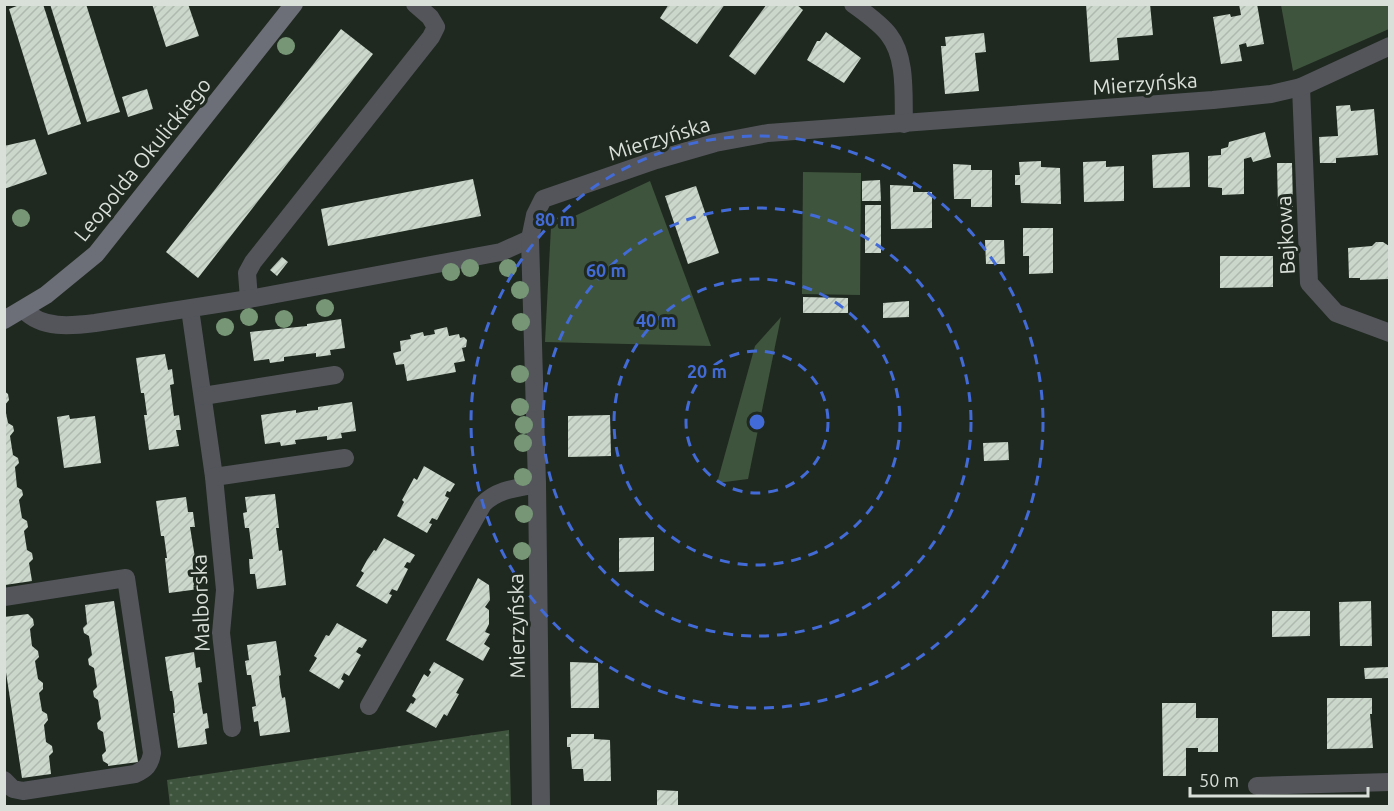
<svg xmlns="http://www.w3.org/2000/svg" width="1394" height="811" viewBox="0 0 1394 811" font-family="Ubuntu,sans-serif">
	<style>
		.grass { fill: #3e543d }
		.garden { fill: url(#garden-dots) }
		.building { fill: url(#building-hatch) }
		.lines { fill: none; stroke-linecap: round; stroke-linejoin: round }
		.street { stroke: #53555b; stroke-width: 18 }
		.secondary { stroke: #6c6f78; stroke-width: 18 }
		.tree { fill: #769676 }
		.ring { fill: none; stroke: #436bd8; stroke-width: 3; stroke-dasharray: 10 8 }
		.labels { text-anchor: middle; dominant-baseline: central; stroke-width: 6; stroke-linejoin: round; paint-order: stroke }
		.street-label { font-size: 21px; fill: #d9dfd9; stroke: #202920 }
		.centre { fill: #436bd8; stroke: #202920; stroke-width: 3 }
		.ring-label { font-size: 18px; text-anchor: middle; font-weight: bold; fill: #436bd8; stroke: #202920; stroke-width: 6; stroke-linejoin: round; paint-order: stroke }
	</style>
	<defs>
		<pattern id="garden-dots" width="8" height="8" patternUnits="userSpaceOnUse" patternTransform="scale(1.5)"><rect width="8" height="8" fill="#3e543d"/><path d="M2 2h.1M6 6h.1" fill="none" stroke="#596c58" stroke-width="1.8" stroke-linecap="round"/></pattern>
		<pattern id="building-hatch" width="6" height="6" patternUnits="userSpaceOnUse" patternTransform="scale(1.5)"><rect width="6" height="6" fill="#cbd7cb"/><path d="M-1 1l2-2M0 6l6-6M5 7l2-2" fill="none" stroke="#afb9af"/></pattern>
	</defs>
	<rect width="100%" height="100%" fill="#202920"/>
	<!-- grass -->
	<g class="grass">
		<path d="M1281,5H1389V29L1293,71Z"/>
		<path d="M803,172L861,173L860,295L802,294Z"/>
		<path d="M650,181L711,346L545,342L551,227Z"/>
		<path d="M781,317L748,479L717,483L755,346Z"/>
	</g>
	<!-- garden -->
	<path class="garden" d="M509,730L511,806H170L167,780Z"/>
	<!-- building -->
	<g class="building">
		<path d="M22,4H43L81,124L48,135L9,9Z"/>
		<path d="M50,4H86L120,112L87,122Z"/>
		<path d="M152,4H188L199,36L166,47Z"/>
		<path d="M669,4H725L697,44L660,18Z"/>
		<path d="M767,4H796L803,10L755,75L729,56Z"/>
		<path d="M1086,4H1150L1153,35L1117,38L1119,60L1090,62Z"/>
		<path d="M1239,4H1257L1264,44L1247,47L1246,43L1239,45L1242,61L1221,64L1213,17L1230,14L1231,17L1241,15Z"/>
		<path d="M341,29L373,54L198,278L166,252Z"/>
		<path d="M826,32L861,58L844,83L807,60L817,41H820Z"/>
		<path d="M984,33L986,52L975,53L979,91L945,94L941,46H946L945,37Z"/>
		<path d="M147,89L153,109L128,117L122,97Z"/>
		<path d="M1350,105L1351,111L1374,109L1378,155L1336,158V163H1320L1319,137L1338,136L1336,106Z"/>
		<path d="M1265,132L1271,157L1253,162L1251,157L1244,159V194L1222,195V188L1208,187V156L1221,155V149L1228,147L1229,142Z"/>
		<path d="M35,139L47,174L4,189V146Z"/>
		<path d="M1189,152L1190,187L1153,188L1152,155Z"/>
		<path d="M1041,161V167L1060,168L1061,204L1021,203L1020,185H1015V175H1020L1019,162Z"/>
		<path d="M1106,161V167L1124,166V201L1084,202L1083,162Z"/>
		<path d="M1277,163H1292L1293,207L1278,208Z"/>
		<path d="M953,164L971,165V170H992V207H971V199H954Z"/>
		<path d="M473,179L481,216L328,246L321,209Z"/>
		<path d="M880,180L881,201H862V181Z"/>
		<path d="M890,185L913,186V192H932V228L891,229Z"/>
		<path d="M696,186L719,253L688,264L665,196Z"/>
		<rect x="865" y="205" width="16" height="48"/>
		<path d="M1023,228H1053V273L1029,274V256H1023Z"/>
		<path d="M985,240H1004L1005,264H986Z"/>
		<path d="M1376,242H1383L1389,246V279L1360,280V278H1349L1348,248L1372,246Z"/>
		<path d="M1220,256H1273V287L1220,288Z"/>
		<path d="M282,257L288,262L277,276L270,270Z"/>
		<path d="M803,297L848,298V313H803Z"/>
		<path d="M909,301V317L883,318V303Z"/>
		<path d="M341,319L345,348L330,350L331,355L316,357V353L284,357V361L270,363L269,359L254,361L250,332L307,326V324Z"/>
		<path d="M447,327L449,336L459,334L460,338L464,337L467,340L466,347L462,348L465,361L454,363L456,372L407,381L404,364L396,365L393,353L401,351L400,341L411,339L410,335L423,332L424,336L435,334L434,330Z"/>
		<path d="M165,354L168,370L172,369L174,384L170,385L174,416L179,415L181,430H176L179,446L149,450L144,415H147L144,393H141L136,358Z"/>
		<path d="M4,391L8,394L9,400L4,406Z"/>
		<path d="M352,402L356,431L341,433L342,438L327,440V436L295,440L296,444L281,446L280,442L265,444L261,415L296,410V413L307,411L318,410V407Z"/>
		<path d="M5,408L8,423L13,426L14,431L10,436L13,455L18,458L19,463L15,467L17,487L22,490L23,495L19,500L22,518L27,521L28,527L24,531L27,550L32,553L33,559L29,563L32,581L5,585Z"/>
		<path d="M69,415L70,419L95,416L101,463L64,468L57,417Z"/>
		<path d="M610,415L611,456L568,457V416Z"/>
		<path d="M1008,442L1009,460L984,461L983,443Z"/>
		<path d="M424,466L455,484L450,492L447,491L445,496L449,498L437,520L432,518L429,523L432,524L427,533L397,516L404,502L402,500L414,478L417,480Z"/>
		<path d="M275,494L279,528H276L279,551L282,550L286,585L257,589L255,574H250L249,559H253L249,528H245L243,513L247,512L245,497Z"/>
		<path d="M186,497L188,512H193L195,527H190L195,558H199L201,573H197L199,589L169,593L165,558H167L164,536H161L156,501Z"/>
		<path d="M654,537V571L619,572V538Z"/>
		<path d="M384,538L415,555L410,563L407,562L404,567L408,569L397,591L392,589L389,594L392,595L387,604L356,586L364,573L361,571L367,560L374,550L376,551Z"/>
		<path d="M478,578L489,585L490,600L485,607L489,610V624L485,632L490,634L484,644L490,648L483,661L446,640Z"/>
		<path d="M114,601L138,762L108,766V764L103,761L102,755L106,751L103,732L98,729L97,723L101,719L98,700L94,697L93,691L97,687L94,668L89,665L88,659L92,655L89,636L84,633L83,628L87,624L85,605Z"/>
		<path d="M1371,601L1372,646H1340L1339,602Z"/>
		<path d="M1272,611H1310V636L1272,637Z"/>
		<path d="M28,614L33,619L34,625L30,629L32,646L38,651L39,657L35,661L38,679L43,683V689L39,693L42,711L47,714L48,720L44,725L46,742L52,746L53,752L49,756L51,774L22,778L4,659V617Z"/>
		<path d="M337,623L367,640L362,648L359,647L356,652L361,655L349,676L344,673L341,679L344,681L339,689L309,671L317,658L314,656L326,635L329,636Z"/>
		<path d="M276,641L281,675L279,676L280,687L282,698L285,697L290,732L260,736L258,721L254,722L252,707L256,706L251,675H247L245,661L249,660L247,645Z"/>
		<path d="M194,652L196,668L200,667L202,682L198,683L203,714L207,713L209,728L205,729L207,744L178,748L173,713H175L174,702L172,691H170L165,657Z"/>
		<path d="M434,662L464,679L456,693L459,694L447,716L444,714L436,728L406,711L411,703L413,704L416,699L412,696L424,674L428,677L431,672L429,670Z"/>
		<path d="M570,662L598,663L599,708H571Z"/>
		<path d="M1389,667V678L1365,679L1364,668Z"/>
		<path d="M1327,698H1372V714H1370L1373,748L1327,749Z"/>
		<path d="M1162,703H1196V718H1218V752H1198V748H1186V776H1163Z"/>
		<path d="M571,734H594V739L610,740L611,781H584L583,769H572L570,747H567V737H571Z"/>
		<path d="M657,790L678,791V806H657Z"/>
	</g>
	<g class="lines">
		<!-- street -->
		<g class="street">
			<path d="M853,4C865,13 880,23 889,35C907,58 903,97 904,124"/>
			<path d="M1301,87L1309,283L1336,313L1390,333"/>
			<path d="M249,299L247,273L253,262L431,37L436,27L430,17L415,4"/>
			<path d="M190,309L214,477L225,590L221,633L232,728"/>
			<path d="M24,310C42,329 71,326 95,323L249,299L501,252L530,239"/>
			<path d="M203,396L335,375"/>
			<path d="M214,477L345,458"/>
			<path d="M4,597L126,578L152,753C150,765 146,769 135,774L23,791L13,789L4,780"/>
			<path d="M369,706L483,504C498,489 517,488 537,484"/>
			<path d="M1257,786L1390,782"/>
			<path d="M541,806L537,484L530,239L535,215L543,199L656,160L715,143L768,133L1213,100L1271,94L1301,87L1390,46"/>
		</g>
		<!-- secondary -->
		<path class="secondary" d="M4,320L46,295L96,254L294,4"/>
	</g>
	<!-- trees -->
	<g class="tree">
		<circle cx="286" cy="46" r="9"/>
		<circle cx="21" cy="218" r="9"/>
		<circle cx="470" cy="268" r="9"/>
		<circle cx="508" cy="268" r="9"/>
		<circle cx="451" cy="272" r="9"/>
		<circle cx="520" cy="290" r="9"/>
		<circle cx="325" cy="308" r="9"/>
		<circle cx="249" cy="317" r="9"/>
		<circle cx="284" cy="319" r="9"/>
		<circle cx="521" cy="322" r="9"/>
		<circle cx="225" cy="327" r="9"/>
		<circle cx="520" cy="374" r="9"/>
		<circle cx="520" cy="407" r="9"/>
		<circle cx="524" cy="425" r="9"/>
		<circle cx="523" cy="443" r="9"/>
		<circle cx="523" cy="477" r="9"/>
		<circle cx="524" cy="514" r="9"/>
		<circle cx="522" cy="551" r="9"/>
	</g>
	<!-- distance rings -->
	<g class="ring">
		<circle cx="757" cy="422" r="71"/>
		<circle cx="757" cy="422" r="143"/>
		<circle cx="757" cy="422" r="214"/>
		<circle cx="757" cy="422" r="286"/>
	</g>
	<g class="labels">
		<!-- street labels -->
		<g class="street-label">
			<text transform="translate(1145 83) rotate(-4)">Mierzyńska</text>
			<text transform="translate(659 138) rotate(-17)">Mierzyńska</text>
			<text transform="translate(142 159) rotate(-51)">Leopolda Okulickiego</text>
			<text transform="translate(1285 235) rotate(-93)">Bajkowa</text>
			<text transform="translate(200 603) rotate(-92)">Malborska</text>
			<text transform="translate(516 626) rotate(-91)">Mierzyńska</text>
		</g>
	</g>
	<circle cx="757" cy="422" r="9" class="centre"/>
	<g class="ring-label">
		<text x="555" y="226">80 m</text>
		<text x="606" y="277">60 m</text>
		<text x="656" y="327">40 m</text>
		<text x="707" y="378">20 m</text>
	</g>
	<!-- border -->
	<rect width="1394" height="811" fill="none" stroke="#d9dfd9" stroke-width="12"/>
	<!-- scale -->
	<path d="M1190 787v9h178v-9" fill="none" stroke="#d9dfd9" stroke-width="3"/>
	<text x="1199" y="787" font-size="18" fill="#d9dfd9" stroke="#202920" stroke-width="4.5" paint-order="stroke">50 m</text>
</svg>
